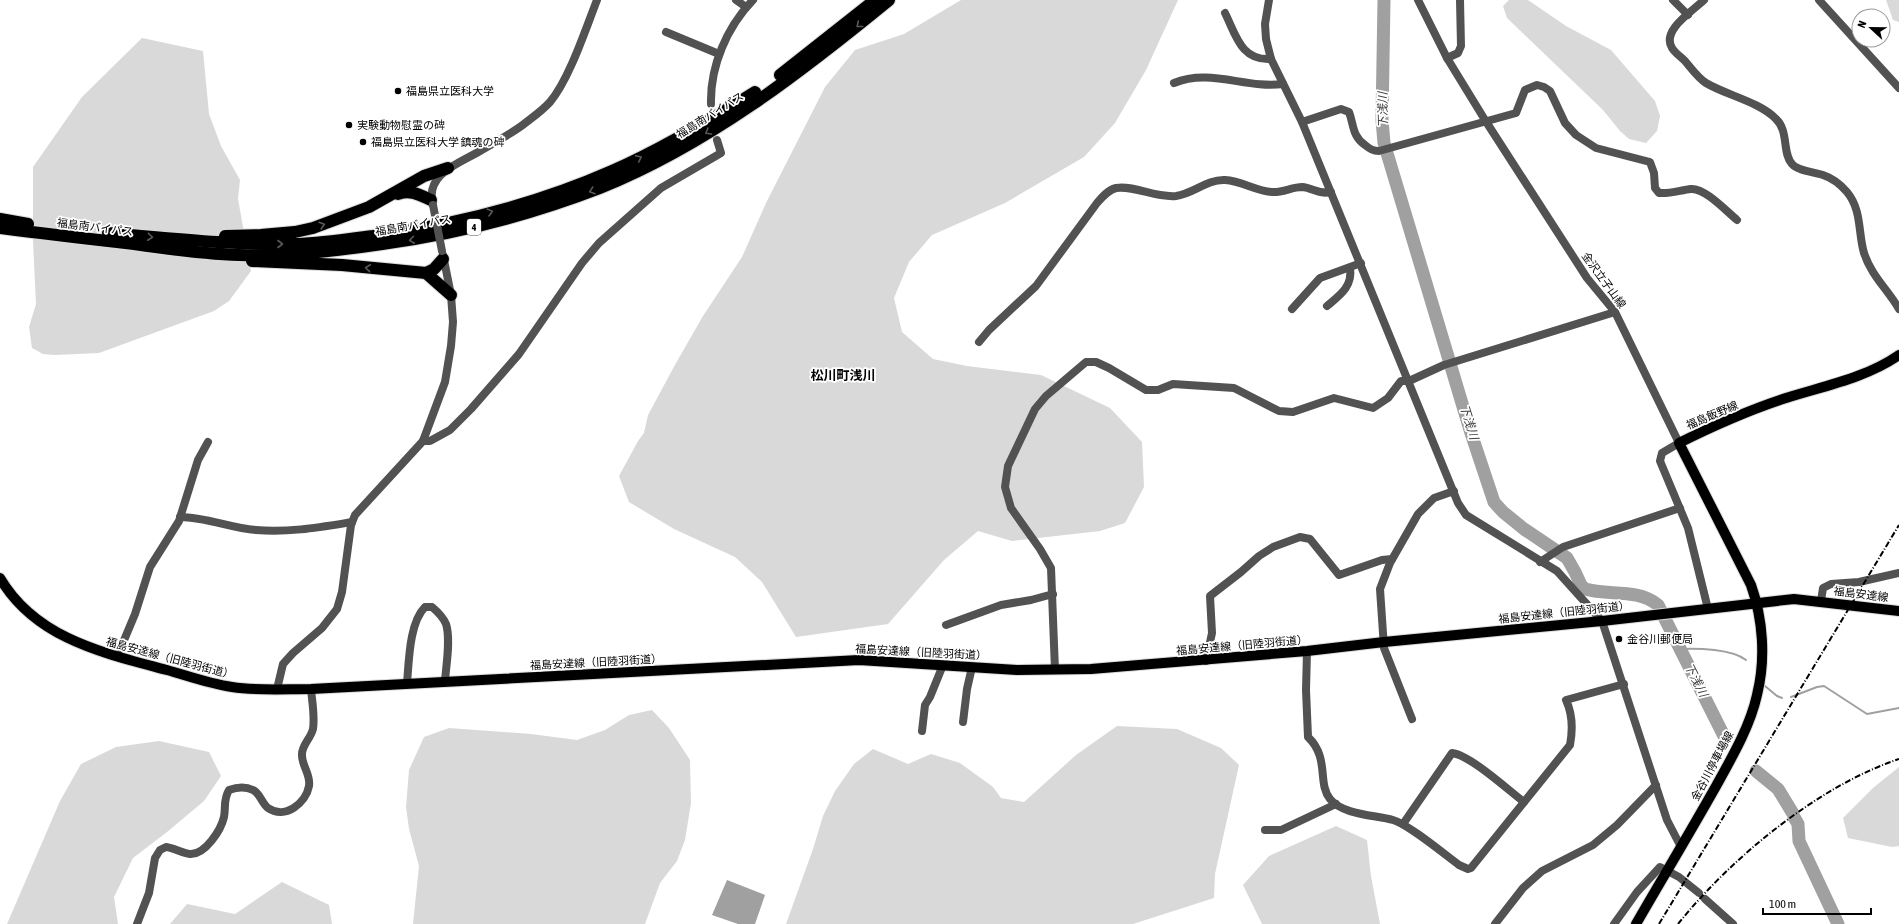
<svg xmlns="http://www.w3.org/2000/svg" width="1899" height="924" viewBox="0 0 1899 924" font-family="'Asap Condensed','Noto Sans JP',sans-serif">
	<style>
		.green { fill: #d9d9d9 }
		.water { fill: #a0a0a0 }
		.lines { fill: none; stroke-linecap: round; stroke-linejoin: round }
		.stream { stroke: #a0a0a0; stroke-width: 2 }
		.river { stroke: #a0a0a0; stroke-width: 13 }
		.major-casing { stroke: #dbdbdb; stroke-width: 12 }
		.highway-casing { stroke: #dbdbdb; stroke-width: 14 }
		.minor { stroke: #525252; stroke-width: 8 }
		.major { stroke: #000; stroke-width: 10 }
		.highway { stroke: #000; stroke-width: 12 }
		.rail { stroke: #000; stroke-width: 2; stroke-dasharray: 6 2 1 2; stroke-linecap: butt }
		.minor-bridge { stroke: #525252; stroke-width: 8 }
		.oneway { stroke: #595959 }
		.poi-dot { fill: #000; stroke: #fff; stroke-width: 1.5 }
		.labels { text-anchor: middle; dominant-baseline: central; stroke-width: 3.5; stroke-linejoin: round; paint-order: stroke }
		.shield { fill: #fff; stroke: #4c4c4c; stroke-width: 1 }
		.shield-label { font-size: 10px; font-weight: bold; fill: #000 }
		.poi-label { font-size: 11px; fill: #000; stroke: #fff; text-anchor: start }
		.street-label { font-size: 11px; fill: #000; stroke: #fff }
		.water-label { font-size: 12px; font-style: italic; fill: #414141; stroke: #fff }
		.quarter-label { font-size: 13px; font-weight: bold; fill: #000; stroke: #fff }
	</style>
	<rect width="100%" height="100%" fill="#fff"/>
	<!-- green -->
	<g class="green">
		<path d="M961,0H1178L1146,70L1115,123L1084,157L1005,203L932,235L909,262L894,298L902,332L933,359L967,366L1041,375L1110,408L1142,442L1144,487L1125,523L1100,531L1012,541L978,531L944,560L888,624L796,637L762,582L735,557L674,529L629,502L619,476L638,441L644,433L648,415L676,363L703,316L742,257L766,203L825,87L855,50L904,34Z"/>
		<path d="M1509,0H1528L1566,26L1611,50L1655,101L1660,116L1657,131L1646,143L1629,139L1620,131L1603,110L1507,18L1503,6Z"/>
		<path d="M1886,0H1899V22L1893,20Z"/>
		<path d="M142,38L203,51L209,114L221,146L240,180L238,199L251,271L229,301L214,311L99,353L54,355L43,354L32,348L29,327L36,304L33,241V167L82,97Z"/>
		<path d="M652,710L669,728L690,760L691,803L685,840L677,861L660,883L645,924H413L419,866L409,829L406,807L409,770L424,737L449,728L531,734L577,740L605,730L629,715Z"/>
		<path d="M1117,726L1177,729L1221,748L1239,765L1215,874L1214,898L1133,924H786L813,849L823,816L835,791L854,764L873,749L908,764L931,754L960,763L993,787L1001,798L1024,802L1076,755Z"/>
		<path d="M159,741L209,752L221,776L204,801L167,832L133,858L114,897L118,924H7L60,801L81,764L116,747Z"/>
		<path d="M1899,767V846L1892,847L1848,838L1843,818L1873,788Z"/>
		<path d="M1336,826L1367,840L1371,876L1380,924H1262L1243,885L1269,856Z"/>
		<path d="M282,882L329,905L332,924H170L187,904L235,914Z"/>
	</g>
	<!-- water -->
	<path class="water" d="M727,880L765,895L755,924H738L712,915Z"/>
	<g class="lines">
		<!-- stream -->
		<g class="stream">
			<path d="M1680,649C1698,648 1732,649 1746,660"/>
			<path d="M1765,686L1777,696L1782,698"/>
			<path d="M1791,697L1817,687L1824,686L1867,714L1899,708"/>
		</g>
		<!-- river -->
		<g class="river">
			<path d="M1384,0L1382,120L1384,143L1470,430L1494,502L1503,512L1524,529L1567,558L1575,572L1581,585L1585,589C1609,596 1637,588 1658,605L1724,736"/>
			<path d="M1756,771L1778,789L1792,812"/>
			<path d="M1794,817L1798,824L1799,841L1838,924"/>
		</g>
		<defs>
			<g id="major">
				<path d="M0,578C36,639 104,653 167,670C188,676 210,684 232,687C258,691 284,689 311,689L859,660L1017,670L1091,669L1307,651L1384,642L1602,621L1794,599L1899,611"/>
				<path d="M1636,924C1662,879 1689,834 1715,788C1731,759 1750,727 1757,695C1766,659 1763,619 1751,585L1679,443C1713,426 1749,410 1786,398C1824,386 1866,378 1899,355"/>
			</g>
			<g id="highway">
				<path d="M780,75L875,0"/>
				<path d="M398,194C410,189 420,195 431,200"/>
				<path d="M0,219L28,224"/>
				<path d="M0,228C45,234 89,239 134,244C168,249 203,254 239,255C286,257 335,251 382,244C456,234 530,215 600,188C707,145 801,72 889,0"/>
				<path d="M108,233C169,238 230,245 292,244C319,244 346,239 373,236C454,225 537,204 612,171C662,149 709,121 755,92"/>
				<path d="M225,236L261,235L295,232L313,228L369,207L424,176L448,168"/>
				<path d="M252,261L342,265L426,273L434,269L443,259"/>
				<path d="M426,273L451,295"/>
			</g>
		</defs>
		<!-- major casing -->
		<use href="#major" class="major-casing"/>
		<!-- highway casing -->
		<use href="#highway" class="highway-casing"/>
		<!-- minor -->
		<g class="minor">
			<path d="M736,0L746,7"/>
			<path d="M1269,0L1265,24L1266,39L1271,59L1302,122L1458,503L1466,515L1557,571L1602,621L1667,820L1681,847"/>
			<path d="M1418,0L1447,58L1485,120L1587,278L1615,312L1679,443L1662,453L1660,461L1688,528L1708,609"/>
			<path d="M1673,0L1688,15"/>
			<path d="M1704,0C1693,11 1661,30 1672,48C1675,53 1681,57 1685,61C1691,68 1698,78 1706,83C1726,95 1760,102 1776,119C1789,131 1782,153 1792,164C1798,171 1814,172 1823,175C1832,178 1841,185 1847,192C1862,210 1858,233 1864,253C1871,275 1888,290 1899,309"/>
			<path d="M1819,0L1899,88"/>
			<path d="M1225,13C1236,35 1241,61 1271,59"/>
			<path d="M666,32L719,54"/>
			<path d="M1447,58L1458,53L1461,46L1460,0"/>
			<path d="M1174,83C1210,68 1246,89 1283,84"/>
			<path d="M711,104C710,66 727,27 753,0"/>
			<path d="M1302,122L1341,109L1349,112C1354,125 1352,136 1365,145C1370,149 1373,151 1379,151L1516,113L1525,90L1537,85L1544,87L1550,91L1565,123L1576,135L1596,148L1650,162L1654,173L1655,188L1659,193C1670,194 1681,190 1691,189C1705,188 1726,211 1737,220"/>
			<path d="M433,205C424,174 460,163 480,151C495,142 511,134 524,124C533,117 543,110 550,102C569,80 586,28 597,0"/>
			<path d="M1327,306C1340,295 1353,286 1350,268"/>
			<path d="M1292,309L1320,278L1361,263"/>
			<path d="M979,342L989,330L1036,286L1097,203C1102,197 1108,190 1116,188C1134,185 1155,198 1176,196C1193,194 1207,179 1225,180C1242,181 1256,191 1272,192C1282,193 1292,187 1302,187C1313,188 1320,195 1331,192"/>
			<path d="M423,441H430L450,430L471,409L519,354L582,263L599,243L661,188L721,153L717,140"/>
			<path d="M180,517C206,517 230,528 256,530C288,533 321,527 352,522"/>
			<path d="M1540,562L1563,547L1680,508"/>
			<path d="M1821,601L1823,588L1831,584L1859,582L1899,573"/>
			<path d="M946,625L1001,605L1031,600L1053,594"/>
			<path d="M1307,651L1306,690L1308,737C1330,758 1317,783 1330,799C1343,815 1375,815 1393,820C1408,824 1444,854 1459,865L1468,869L1471,868L1570,745C1573,729 1573,715 1566,700L1624,684"/>
			<path d="M117,657L135,614L150,567L179,521L198,460L208,442"/>
			<path d="M1206,661L1212,633L1210,596L1241,572L1259,556L1273,547L1300,537L1310,539L1339,575L1382,560L1392,559"/>
			<path d="M1055,670L1051,568L1040,549L1011,508L1005,487L1008,466L1035,409L1046,396L1086,362H1096L1109,368L1146,390H1158L1173,384L1234,388L1279,411L1293,412L1334,398L1373,408L1388,398L1401,381H1409L1444,365L1615,312"/>
			<path d="M407,683C409,662 409,623 425,607H432C438,612 443,617 446,624C451,639 446,666 445,681"/>
			<path d="M277,689L283,664L293,653L322,628L337,609L342,592L351,525L355,515L423,441L445,382L451,346L453,322L451,295L443,255"/>
			<path d="M1412,719L1384,648L1380,589L1390,563L1418,514L1434,498L1454,491"/>
			<path d="M963,722L967,689L972,667"/>
			<path d="M922,731L925,705L930,697L943,665"/>
			<path d="M1403,824L1452,753C1470,755 1508,790 1524,802"/>
			<path d="M1265,830H1281L1336,804"/>
			<path d="M1705,899L1733,924"/>
			<path d="M137,924L149,893L155,858L160,850L166,847C174,848 182,853 190,854C205,855 221,830 224,817C226,807 223,800 229,790C237,787 245,786 253,790C260,793 262,804 268,808C285,820 306,803 309,786C311,774 301,765 302,754C302,745 311,738 313,729C315,716 312,701 311,689"/>
			<path d="M1495,924L1523,888L1542,871L1593,845L1617,825L1656,785"/>
			<path d="M1614,924L1637,892L1660,867L1679,877L1699,893"/>
		</g>
		<!-- major -->
		<use href="#major" class="major"/>
		<!-- highway -->
		<use href="#highway" class="highway"/>
		<!-- rail -->
		<g class="rail">
			<path d="M1659,924L1899,525"/>
			<path d="M1678,924C1731,858 1818,786 1899,759"/>
		</g>
		<!-- minor-bridge -->
		<path class="minor-bridge" d="M433,205L442,251"/>
	</g>
	<!-- one-way arrows -->
	<defs><path id="oneway-chevron" d="M-2-3.5L2.5 0L-2 3.5" fill="none" stroke-width="1.6" stroke-linecap="round" stroke-linejoin="round"/></defs>
	<g class="oneway">
		<use href="#oneway-chevron" transform="translate(859 25) rotate(141)"/>
		<use href="#oneway-chevron" transform="translate(708 132) rotate(150)"/>
		<use href="#oneway-chevron" transform="translate(639 158) rotate(-25)"/>
		<use href="#oneway-chevron" transform="translate(592 191) rotate(161)"/>
		<use href="#oneway-chevron" transform="translate(490 212) rotate(-15)"/>
		<use href="#oneway-chevron" transform="translate(322 225) rotate(-17)"/>
		<use href="#oneway-chevron" transform="translate(150 237) rotate(6)"/>
		<use href="#oneway-chevron" transform="translate(412 240) rotate(172)"/>
		<use href="#oneway-chevron" transform="translate(280 244)"/>
		<use href="#oneway-chevron" transform="translate(368 268) rotate(-174)"/>
	</g>
	<!-- markers -->
	<g class="poi-dot">
		<circle cx="398" cy="91" r="4"/>
		<circle cx="349" cy="125" r="4"/>
		<circle cx="363" cy="142" r="4"/>
		<circle cx="1619" cy="639" r="4"/>
	</g>
	<g class="labels">
		<!-- shield labels -->
		<rect class="shield" x="467" y="219" width="14" height="16" rx="3"/>
		<g class="shield-label">
			<text x="474" y="227">4</text>
		</g>
		<!-- poi labels -->
		<g class="poi-label">
			<text x="406" y="91">福島県立医科大学</text>
			<text x="357" y="125">実験動物慰霊の碑</text>
			<text x="371" y="142">福島県立医科大学 鎮魂の碑</text>
			<text x="1627" y="639">金谷川郵便局</text>
		</g>
		<!-- street labels -->
		<g class="street-label">
			<text transform="translate(710 115) rotate(-32)">福島南バイパス</text>
			<text transform="translate(413 225) rotate(-10)">福島南バイパス</text>
			<text transform="translate(95 227) rotate(7)">福島南バイパス</text>
			<text transform="translate(1604 280) rotate(54)">金沢立子山線</text>
			<text transform="translate(1712 415) rotate(-23)">福島飯野線</text>
			<text transform="translate(1861 594) rotate(7)">福島安達線</text>
			<text transform="translate(1564 612) rotate(-6)">福島安達線（旧陸羽街道）</text>
			<text transform="translate(1242 645) rotate(-5)">福島安達線（旧陸羽街道）</text>
			<text transform="translate(921 652) rotate(3)">福島安達線（旧陸羽街道）</text>
			<text transform="translate(170 658) rotate(15)">福島安達線（旧陸羽街道）</text>
			<text transform="translate(596 662) rotate(-3)">福島安達線（旧陸羽街道）</text>
			<text transform="translate(1712 766) rotate(-62)">金谷川停車場線</text>
		</g>
		<!-- water labels -->
		<g class="water-label">
			<text transform="translate(1383 110) rotate(-91)">下浅川</text>
			<text transform="translate(1469 422) rotate(73)">下浅川</text>
			<text transform="translate(1696 680) rotate(63)">下浅川</text>
		</g>
		<!-- quarter labels -->
		<g class="quarter-label">
			<text x="843" y="375">松川町浅川</text>
		</g>
	</g>
	<!-- north arrow -->
	<g transform="translate(1871 28) rotate(292)"><circle r="19" fill="#ffffff" stroke="#999999"/>
	<path d="M0-3L7 15L0 10L-7 15Z" fill="#000000"/>
	<text y="-6" font-size="11" font-weight="bold" text-anchor="middle" fill="#000000">N</text>
	</g>
	<!-- scale -->
	<path d="M1763 908v6h108v-6" fill="none" stroke="#000000" stroke-width="2"/>
	<text x="1769" y="908" font-size="12" fill="#000000" stroke="#ffffff" stroke-width="3" paint-order="stroke">100 m</text>
</svg>
